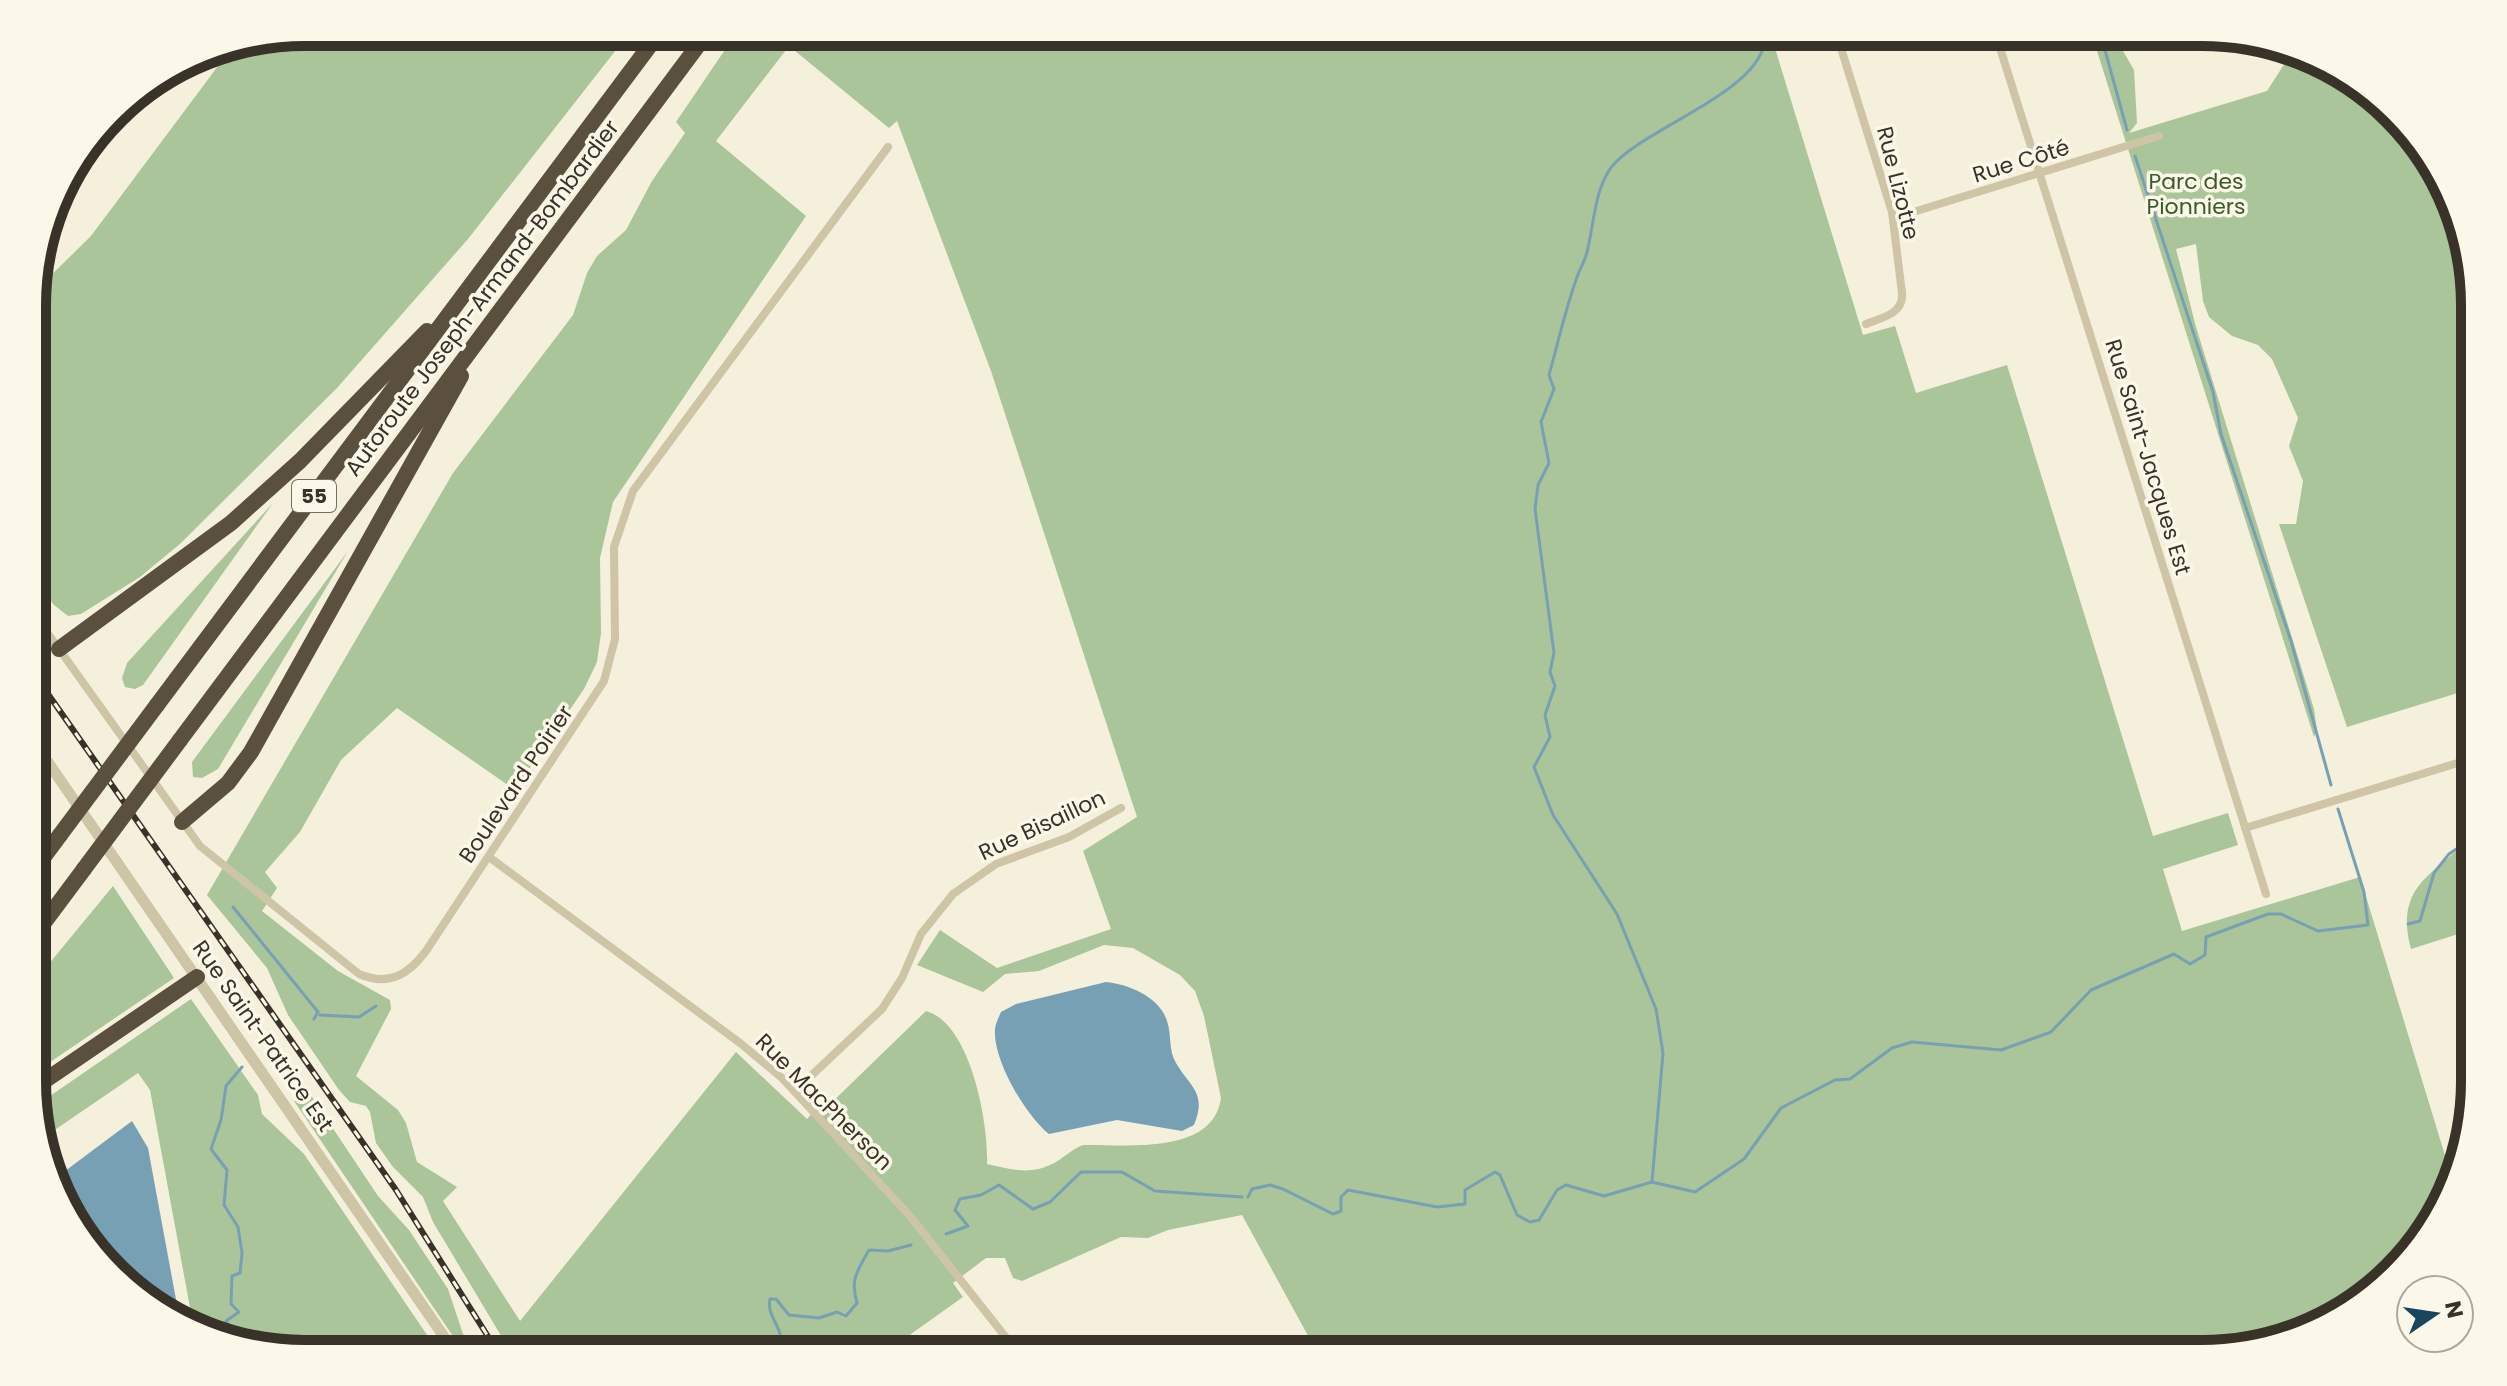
<svg xmlns="http://www.w3.org/2000/svg" width="2507" height="1386" viewBox="0 0 2507 1386" font-family="Poppins,sans-serif">
	<style>
		.green { fill: #aac59a; fill-rule: evenodd }
		.water { fill: #78a0b5 }
		.lines { fill: none; stroke-linecap: round; stroke-linejoin: round }
		.stream { stroke: #78a0b5; stroke-width: 3 }
		.minor { stroke: #cec4a6; stroke-width: 8 }
		.tertiary { stroke: #cec4a6; stroke-width: 11 }
		.motorway { stroke: #5b4f3e; stroke-width: 16 }
		.rail-casing { stroke: #393228; stroke-width: 6 }
		.rail { stroke: #fbf8e9; stroke-width: 3; stroke-dasharray: 9; stroke-linecap: butt }
		.motorway-bridge { stroke: #5b4f3e; stroke-width: 16 }
		.labels { text-anchor: middle; dominant-baseline: central; stroke-width: 7; stroke-linejoin: round; paint-order: stroke }
		.shield { fill: #fbf8e9; stroke: #736d62; stroke-width: 2 }
		.shield-label { font-size: 20px; font-weight: bold; fill: #393228 }
		.street-label { font-size: 22px; fill: #393228; stroke: #fbf8e9 }
		.park-label { font-size: 22px; fill: #3a5a29; stroke: #fbf8e9 }
		.rim { fill: none; stroke: #393228; stroke-width: 10 }
	</style>
	<rect width="100%" height="100%" fill="#f4f0dc"/>
	<!-- green -->
	<g class="green">
		<path d="M305,32H630L468,239L337,388L181,543L140,577L81,614L68,616L54,605L34,579V292L91,236L233,46Z"/>
		<path d="M737,32H1770L1863,335L1895,326L1916,393L2007,365L2153,836L2228,813L2238,845L2163,869L2182,931L2360,877L2451,1175L2439,1217L2353,1308L2220,1353L1318,1354L1242,1215L1168,1230L1148,1238L1121,1237L1022,1281L1013,1278L1005,1258H986L953,1283L963,1297L883,1354H512L433,1222L423,1197L393,1167L376,1143L370,1112L366,1106L350,1102L339,1090L288,1015L267,968L207,895L453,473L573,315L587,273L597,256L626,230L652,181L685,133L676,122ZM789,46L889,128L897,121L991,371L1137,817L1083,851L1111,929L997,968L940,930L917,965L983,992L1005,974L1039,971L1104,945L1133,948L1180,975L1195,991L1204,1016L1221,1098C1213,1156 1125,1144 1083,1145C1070,1150 1062,1160 1050,1165C1029,1175 1009,1169 987,1164C989,1125 971,1023 926,1011L825,1109L820,1105L807,1119L736,1052L520,1321L443,1201L457,1187L417,1162L406,1123L398,1110L356,1076L391,1009L390,1000L338,971L262,911L277,888L265,872L300,832L341,760L397,708L515,790L584,689L597,662L601,633L600,558L613,502L806,216L716,141Z"/>
		<path d="M2091,32H2112L2134,70L2137,123L2129,133L2267,91L2290,55L2338,68L2429,154L2474,287V688L2347,727L2279,524H2296L2303,481L2289,446L2298,418L2272,359L2258,345L2232,336L2209,317L2203,301L2196,244L2176,249L2196,327L2314,709L2317,730L2314,737Z"/>
		<path d="M273,503L143,685L135,689L125,687L122,678L127,663Z"/>
		<path d="M348,551L218,769L202,778L193,777L192,762Z"/>
		<path d="M2474,837V929L2411,949C2401,911 2409,889 2440,865C2452,856 2460,845 2474,837Z"/>
		<path d="M113,886L174,978L34,1073V982Z"/>
		<path d="M191,999L258,1095L262,1114L304,1154L440,1354H304L193,1324L150,1090L138,1073L43,1138L34,1107Z"/>
		<path d="M300,1087L306,1088L378,1196L409,1230L448,1289L463,1334L483,1354H465L294,1101L295,1092Z"/>
	</g>
	<!-- water -->
	<g class="water">
		<path d="M1106,982C1128,984 1160,997 1167,1021C1172,1036 1168,1049 1176,1063C1191,1088 1207,1093 1194,1125L1182,1131L1117,1120L1049,1134C1026,1116 993,1060 995,1030C995,1024 999,1017 1001,1012L1016,1004Z"/>
		<path d="M132,1121L148,1148L180,1321L169,1318L78,1233L57,1177Z"/>
	</g>
	<g class="lines">
		<!-- stream -->
		<g class="stream">
			<path d="M2100,32L2127,130"/>
			<path d="M2135,156L2213,392L2221,434L2291,641L2331,785"/>
			<path d="M233,907L318,1012L314,1019"/>
			<path d="M2408,924L2420,921L2434,873L2449,854L2474,837"/>
			<path d="M320,1015L359,1017L376,1006"/>
			<path d="M1652,1182L1663,1053L1656,1009L1617,914L1553,815L1534,767L1550,737L1545,715L1555,686L1550,672L1554,653L1535,509L1538,485L1549,463L1541,422L1554,389L1549,375C1558,343 1565,311 1576,280C1579,270 1585,261 1587,252C1594,225 1594,193 1610,169C1639,128 1774,89 1764,32"/>
			<path d="M1248,1197L1252,1189L1270,1185L1283,1189L1333,1214L1341,1211V1197L1348,1190L1437,1207L1465,1204V1190L1495,1172L1500,1175L1517,1215L1530,1222L1539,1220L1557,1190L1566,1185L1604,1196L1652,1182L1695,1192L1744,1159L1781,1108L1835,1080L1850,1079L1892,1048L1912,1042L2001,1050L2051,1032L2091,990L2174,954L2190,964L2205,955L2206,937L2268,914H2281L2318,931L2368,925L2364,892L2338,809"/>
			<path d="M946,1234L968,1226L955,1210L960,1199L981,1195L999,1185L1033,1209L1050,1202L1081,1172H1122L1155,1191L1242,1197"/>
			<path d="M234,1335L226,1321L239,1312L231,1304L232,1276L240,1273L242,1253L238,1227L224,1205L227,1170L211,1149L221,1120L226,1086L242,1067"/>
			<path d="M765,1354L779,1348C786,1327 766,1319 770,1299H776L789,1315L819,1318L837,1312L846,1316L857,1303C850,1280 857,1271 869,1250L888,1251L911,1245"/>
		</g>
		<!-- minor -->
		<g class="minor">
			<path d="M1836,32L1892,212L1902,293C1904,314 1881,318 1866,324"/>
			<path d="M1995,32L2266,894"/>
			<path d="M1894,218L2159,136"/>
			<path d="M34,614L200,846L359,974C389,987 409,974 426,951L604,681L615,639L614,547L633,491L888,147"/>
			<path d="M2245,828L2474,758"/>
			<path d="M489,857L740,1043L782,1078L910,1216L1019,1354"/>
			<path d="M795,1091L882,1009L902,978L921,934L953,894L996,864L1069,837L1121,808"/>
		</g>
		<!-- tertiary -->
		<path class="tertiary" d="M34,742L456,1354"/>
		<!-- motorway -->
		<g class="motorway">
			<path d="M59,649L231,523L300,461L427,331"/>
			<path d="M157,705L660,32"/>
			<path d="M180,740L708,32"/>
			<path d="M182,822L228,783L251,752L461,376"/>
			<path d="M34,870L60,835"/>
			<path d="M34,936L84,869"/>
			<path d="M34,1088L197,977"/>
		</g>
		<defs>
			<path id="rail" d="M34,674L396,1190L499,1354"/>
		</defs>
		<!-- rail casing -->
		<use href="#rail" class="rail-casing"/>
		<!-- rail -->
		<use href="#rail" class="rail"/>
		<!-- motorway-bridge -->
		<g class="motorway-bridge">
			<path d="M60,835L157,705"/>
			<path d="M84,869L180,740"/>
		</g>
	</g>
	<g class="labels">
		<!-- shield labels -->
		<rect class="shield" x="292" y="480" width="44" height="32" rx="6"/>
		<g class="shield-label">
			<text x="314" y="496">55</text>
		</g>
		<!-- street labels -->
		<g class="street-label">
			<text transform="translate(2021 161) rotate(-17)">Rue Côté</text>
			<text transform="translate(1898 183) rotate(76)">Rue Lizotte</text>
			<text transform="translate(482 298) rotate(-53)">Autoroute Joseph-Armand-Bombardier</text>
			<text transform="translate(2148 457) rotate(73)">Rue Saint-Jacques Est</text>
			<text transform="translate(516 784) rotate(-56)">Boulevard Poirier</text>
			<text transform="translate(1042 825) rotate(-25)">Rue Bisaillon</text>
			<text transform="translate(263 1036) rotate(55)">Rue Saint-Patrice Est</text>
			<text transform="translate(824 1102) rotate(45)">Rue MacPherson</text>
		</g>
		<!-- park labels -->
		<g class="park-label">
			<text x="2196" y="181">Parc des<tspan x="2196" dy="25">Pionniers</tspan></text>
		</g>
	</g>
	<!-- crop -->
	<path d="M0 0H2507V1386H0ZM305 46H2202A259 259 0 0 1 2461 305V1081A259 259 0 0 1 2202 1340H305A259 259 0 0 1 46 1081V305A259 259 0 0 1 305 46Z" fill="#fbf8e9" fill-rule="evenodd"/>
	<path class="rim" d="M305 46H2202A259 259 0 0 1 2461 305V1081A259 259 0 0 1 2202 1340H305A259 259 0 0 1 46 1081V305A259 259 0 0 1 305 46Z"/>
	<!-- north arrow -->
	<g transform="translate(2435 1314) rotate(77)"><circle r="38" fill="#fbf8e9" stroke="#ada99c" stroke-width="2"/>
	<path d="M0-6L14 30L0 20L-14 30Z" fill="#19465f"/>
	<text y="-12" font-size="22" font-weight="bold" text-anchor="middle" fill="#393228">N</text>
	</g>
</svg>
